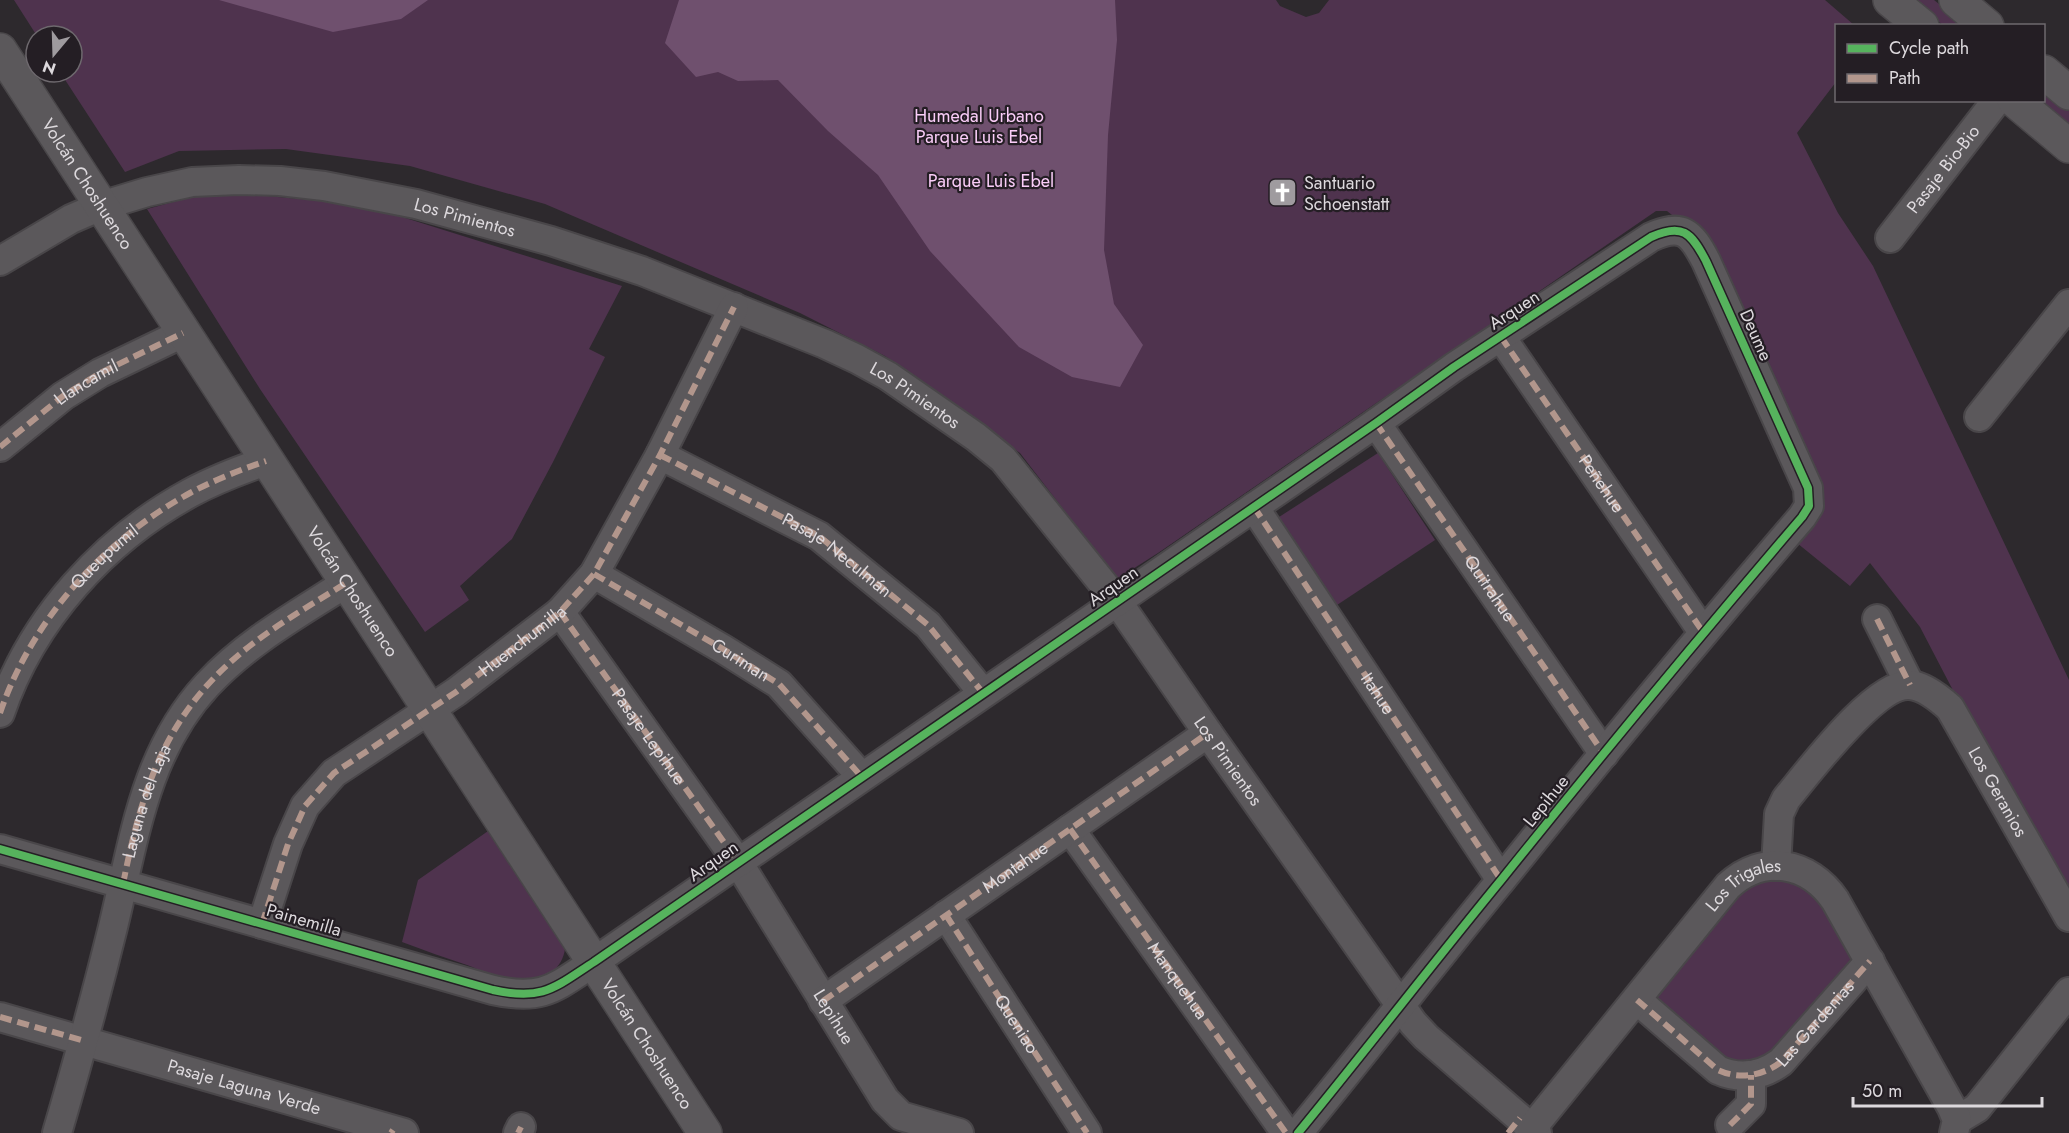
<svg xmlns="http://www.w3.org/2000/svg" width="2069" height="1133" viewBox="0 0 2069 1133" font-family="Jost,sans-serif">
	<style>
		.green { fill: #4f334e }
		.water { fill: #6f506e }
		.lines { fill: none; stroke-linecap: round; stroke-linejoin: round }
		.minor-casing { stroke: #494649; stroke-width: 32 }
		.tertiary-casing { stroke: #494649; stroke-width: 36 }
		.minor { stroke: #5b585b; stroke-width: 28 }
		.tertiary { stroke: #5b585b; stroke-width: 33 }
		.quiet { stroke: #b2968c; stroke-width: 6; stroke-dasharray: 12 6; stroke-linecap: butt }
		.cycleway-casing { stroke: #241e24; stroke-width: 11 }
		.cycleway { stroke: #56b35d; stroke-width: 8 }
		.labels { text-anchor: middle; dominant-baseline: central; stroke-width: 4.5; stroke-linejoin: round; paint-order: stroke }
		.park-label { font-size: 18px; fill: #facdf8; stroke: #241e24 }
		.street-label { font-size: 18px; fill: #ddd9dd; stroke: #241e24 }
		.poi-label { font-size: 18px; fill: #ddd9dd; stroke: #241e24; text-anchor: start }
	</style>
	<rect width="100%" height="100%" fill="#2d292d"/>
	<!-- green -->
	<g class="green">
		<path d="M14,0H1276L1280,6L1306,17L1319,13L1329,0H1825L1854,25L1836,26V82L1797,133L1838,213L1873,266L2069,680V898L1970,723L1920,627L1870,563L1850,586L1797,543L1816,510L1677,219L1667,211H1656L1158,553L1117,579L1020,453L885,356L800,313L545,204L410,166L286,149L179,151L125,172L60,72H72V36H37Z"/>
		<path d="M1911,0H1934L1965,25H1943Z"/>
		<path d="M2044,89L2069,110V129L2034,101L2044,100Z"/>
		<path d="M246,194L364,205L622,286L589,349L605,357L553,462L512,539L460,586L469,600L425,632L260,389L147,209L192,197Z"/>
		<path d="M1378,453L1435,540L1334,607L1276,519Z"/>
		<path d="M491,829L565,945C566,962 549,981 530,982C509,982 487,973 467,965C445,958 424,950 402,942L418,880Z"/>
		<path d="M1774,879L1794,881L1816,894L1853,959L1847,973L1766,1064L1735,1069L1657,1004V996L1736,896L1753,884Z"/>
	</g>
	<!-- water -->
	<g class="water">
		<path d="M219,0H428L401,19L333,32Z"/>
		<path d="M679,0H1115L1117,40L1108,135L1104,250L1114,304L1143,345L1120,387L1072,377L1019,347L930,251L878,175L828,131L778,80L738,81L718,72L696,77L665,43Z"/>
	</g>
	<g class="lines">
		<defs>
			<g id="minor">
				<path id="s1" d="M1890,238L1997,100"/>
				<path id="s2" d="M0,261L71,219L101,206L147,192L192,182L239,180L280,181L324,186L416,204L551,241L642,271L825,344L857,359L888,376L976,437L1003,459L1117,601L1208,733L1413,1023L1426,1037L1537,1133"/>
				<path d="M1501,337L1703,632"/>
				<path d="M1979,417L2069,304"/>
				<path d="M1376,423L1604,754"/>
				<path d="M0,447L63,396L100,373L183,333"/>
				<path id="s3" d="M660,455L819,536L928,625L983,693"/>
				<path id="s4" d="M1254,507L1501,880"/>
				<path id="s5" d="M594,574L723,649L779,684L861,776"/>
				<path id="s6" d="M560,612L738,862L885,1100L901,1116L959,1133"/>
				<path d="M1877,619L1910,685"/>
				<path d="M0,713C32,619 104,540 190,493C214,480 240,470 266,461"/>
				<path d="M1070,829L1286,1133"/>
				<path d="M0,849L493,990C543,1001 554,988 594,962L1376,423L1454,367L1651,237C1682,223 1691,232 1706,261L1808,488L1809,506L1802,517C1700,636 1600,757 1502,879C1433,963 1367,1049 1298,1133"/>
				<path id="s7" d="M1776,866L1779,814L1786,799C1808,773 1875,682 1910,685C1924,686 1940,699 1950,708L2069,917"/>
				<path d="M946,915L1087,1133"/>
				<path d="M262,924L288,844L305,806L334,773L456,692L560,612L594,574L660,455L734,307"/>
				<path d="M1637,1000L1718,1070C1740,1080 1762,1076 1781,1062L1870,961"/>
				<path id="s8" d="M823,1001L1208,733"/>
				<path id="s9" d="M0,1017L404,1133"/>
				<path d="M1957,1120L1977,1108L2069,992"/>
				<path d="M1730,1125L1751,1104V1075"/>
				<path id="s10" d="M1532,1128L1728,886C1763,853 1809,862 1835,900L1952,1108L1957,1120L1954,1133"/>
				<path d="M57,1133C77,1065 96,996 113,927C134,841 144,753 207,685C247,642 298,614 346,583"/>
				<path d="M518,1133L521,1127"/>
			</g>
			<g id="tertiary">
				<path d="M1890,0L1922,26"/>
				<path d="M1956,0L1987,26"/>
				<path id="s11" d="M0,50L705,1133"/>
				<path d="M2044,72L2069,93"/>
				<path d="M2014,100L2069,146"/>
			</g>
		</defs>
		<!-- minor casing -->
		<use href="#minor" class="minor-casing"/>
		<!-- tertiary casing -->
		<use href="#tertiary" class="tertiary-casing"/>
		<!-- minor -->
		<use href="#minor" class="minor"/>
		<!-- tertiary -->
		<use href="#tertiary" class="tertiary"/>
		<!-- quiet -->
		<g class="quiet">
			<path id="s12" d="M1501,337L1703,632"/>
			<path id="s13" d="M1376,423L1604,754"/>
			<path id="s14" d="M0,447L63,396L100,373L183,333"/>
			<path d="M660,455L819,536L928,625L983,693"/>
			<path d="M1254,507L1501,880"/>
			<path d="M594,574L723,649L779,684L861,776"/>
			<path id="s15" d="M560,612L738,862"/>
			<path d="M1877,619L1910,685"/>
			<path id="s16" d="M0,713C32,619 104,540 190,493C214,480 240,470 266,461"/>
			<path id="s17" d="M1070,829L1286,1133"/>
			<path id="s18" d="M123,884C143,784 167,710 251,645C281,622 314,603 346,583"/>
			<path id="s19" d="M946,915L1087,1133"/>
			<path id="s20" d="M262,924L288,844L305,806L334,773L456,692L560,612L594,574L660,455L734,307"/>
			<path id="s21" d="M1637,1000L1718,1070C1740,1080 1762,1076 1781,1062L1870,961"/>
			<path d="M823,1001L1208,733"/>
			<path d="M0,1017L85,1041"/>
			<path d="M1730,1125L1751,1104V1075"/>
			<path d="M391,1133L393,1130"/>
			<path d="M518,1133L521,1127"/>
			<path d="M1508,1133L1520,1118"/>
		</g>
		<defs>
			<path id="cycleway" d="M0,849L493,990C543,1001 554,988 594,962L1376,423L1454,367L1651,237C1682,223 1691,232 1706,261L1808,488L1809,506L1802,517C1700,636 1600,757 1502,879C1433,963 1367,1049 1298,1133"/>
		</defs>
		<!-- cycleway casing -->
		<use href="#cycleway" class="cycleway-casing"/>
		<!-- cycleway -->
		<use href="#cycleway" class="cycleway"/>
	</g>
	<!-- icons -->
	<defs>
		<symbol id="church-square" viewBox="-11 -11 22 22"><rect x="-9" y="-9" width="18" height="18" rx="4" fill="#9f9b9f" stroke="#241e24"/><path d="M-1.2-6h2.4v3.5h3.3v2.4h-3.3V6h-2.4V-.1h-3.3v-2.4h3.3Z" fill="#fff"/></symbol>
	</defs>
	<g fill-rule="evenodd">
		<use href="#church-square" x="1266" y="176" width="33" height="33"/>
	</g>
	<g class="labels">
		<!-- park labels -->
		<g class="park-label">
			<text x="979" y="116">Humedal Urbano<tspan x="979" dy="21">Parque Luis Ebel</tspan></text>
			<text x="991" y="181">Parque Luis Ebel</text>
		</g>
		<!-- street labels -->
		<g class="street-label">
			<text stroke="none"><textPath href="#s1" startOffset="87">Pasaje Bio-Bio</textPath></text>
			<text stroke="none"><textPath href="#s11" startOffset="160">Volcán Choshuenco</textPath></text>
			<text stroke="none"><textPath href="#s2" startOffset="486">Los Pimientos</textPath></text>
			<text transform="translate(1514 310) rotate(-33)">Arquen</text>
			<text transform="translate(1756 335) rotate(66)">Deume</text>
			<text stroke="none"><textPath href="#s14" startOffset="108">Llancamil</textPath></text>
			<text stroke="none"><textPath href="#s2" startOffset="972">Los Pimientos</textPath></text>
			<text stroke="none"><textPath href="#s12" startOffset="178">Peñehue</textPath></text>
			<text stroke="none"><textPath href="#s3" startOffset="204">Pasaje Neculmán</textPath></text>
			<text stroke="none"><textPath href="#s16" startOffset="190">Queupumil</textPath></text>
			<text transform="translate(1113 586) rotate(-35)">Arquen</text>
			<text stroke="none"><textPath href="#s13" startOffset="201">Quitrahue</textPath></text>
			<text stroke="none"><textPath href="#s11" startOffset="646">Volcán Choshuenco</textPath></text>
			<text stroke="none"><textPath href="#s20" startOffset="400">Huenchumilla</textPath></text>
			<text stroke="none"><textPath href="#s5" startOffset="170">Curiman</textPath></text>
			<text stroke="none"><textPath href="#s4" startOffset="224">Itahue</textPath></text>
			<text stroke="none"><textPath href="#s15" startOffset="153">Pasaje Lepihue</textPath></text>
			<text stroke="none"><textPath href="#s2" startOffset="1458">Los Pimientos</textPath></text>
			<text stroke="none"><textPath href="#s7" startOffset="384">Los Geranios</textPath></text>
			<text transform="translate(1546 801) rotate(-51)">Lepihue</text>
			<text stroke="none"><textPath href="#s18" startOffset="86">Laguna del Laja</textPath></text>
			<text transform="translate(713 861) rotate(-35)">Arquen</text>
			<text stroke="none"><textPath href="#s8" startOffset="234">Montahue</textPath></text>
			<text stroke="none"><textPath href="#s10" startOffset="326">Los Trigales</textPath></text>
			<text transform="translate(304 920) rotate(16)">Painemilla</text>
			<text stroke="none"><textPath href="#s17" startOffset="186">Manquehua</textPath></text>
			<text stroke="none"><textPath href="#s6" startOffset="489">Lepihue</textPath></text>
			<text stroke="none"><textPath href="#s21" startOffset="225">Las Gardenias</textPath></text>
			<text stroke="none"><textPath href="#s19" startOffset="130">Queniao</textPath></text>
			<text stroke="none"><textPath href="#s11" startOffset="1186">Volcán Choshuenco</textPath></text>
			<text stroke="none"><textPath href="#s9" startOffset="254">Pasaje Laguna Verde</textPath></text>
		</g>
		<!-- poi labels -->
		<g class="poi-label">
			<text x="1304" y="183">Santuario<tspan x="1304" dy="21">Schoenstatt</tspan></text>
		</g>
	</g>
	<!-- legend -->
	<rect x="1835" y="24" width="210" height="78" fill="#241e24" stroke="#6e696e" stroke-width="1.5"/>
	<rect x="1847" y="44" width="30" height="9" fill="#56b35d" stroke="#6e696e" stroke-width="1.5"/>
	<text x="1889" y="54" font-size="18" fill="#ddd9dd">Cycle path</text>
	<rect x="1847" y="74" width="30" height="9" fill="#b2968c" stroke="#6e696e" stroke-width="1.5"/>
	<text x="1889" y="84" font-size="18" fill="#ddd9dd">Path</text>
	<!-- north arrow -->
	<g transform="translate(54 54) rotate(199)"><circle r="28" fill="#241e24" stroke="#6e696e" stroke-width="1.5"/>
	<path d="M0-4.5L10 22L0 15L-10 22Z" fill="#9f9b9f"/>
	<text y="-9" font-size="16" font-weight="bold" text-anchor="middle" fill="#ddd9dd">N</text>
	</g>
	<!-- scale -->
	<path d="M1853 1097v9h189v-9" fill="none" stroke="#ddd9dd" stroke-width="3"/>
	<text x="1862" y="1097" font-size="18" fill="#ddd9dd" stroke="#241e24" stroke-width="4.5" paint-order="stroke">50 m</text>
</svg>
